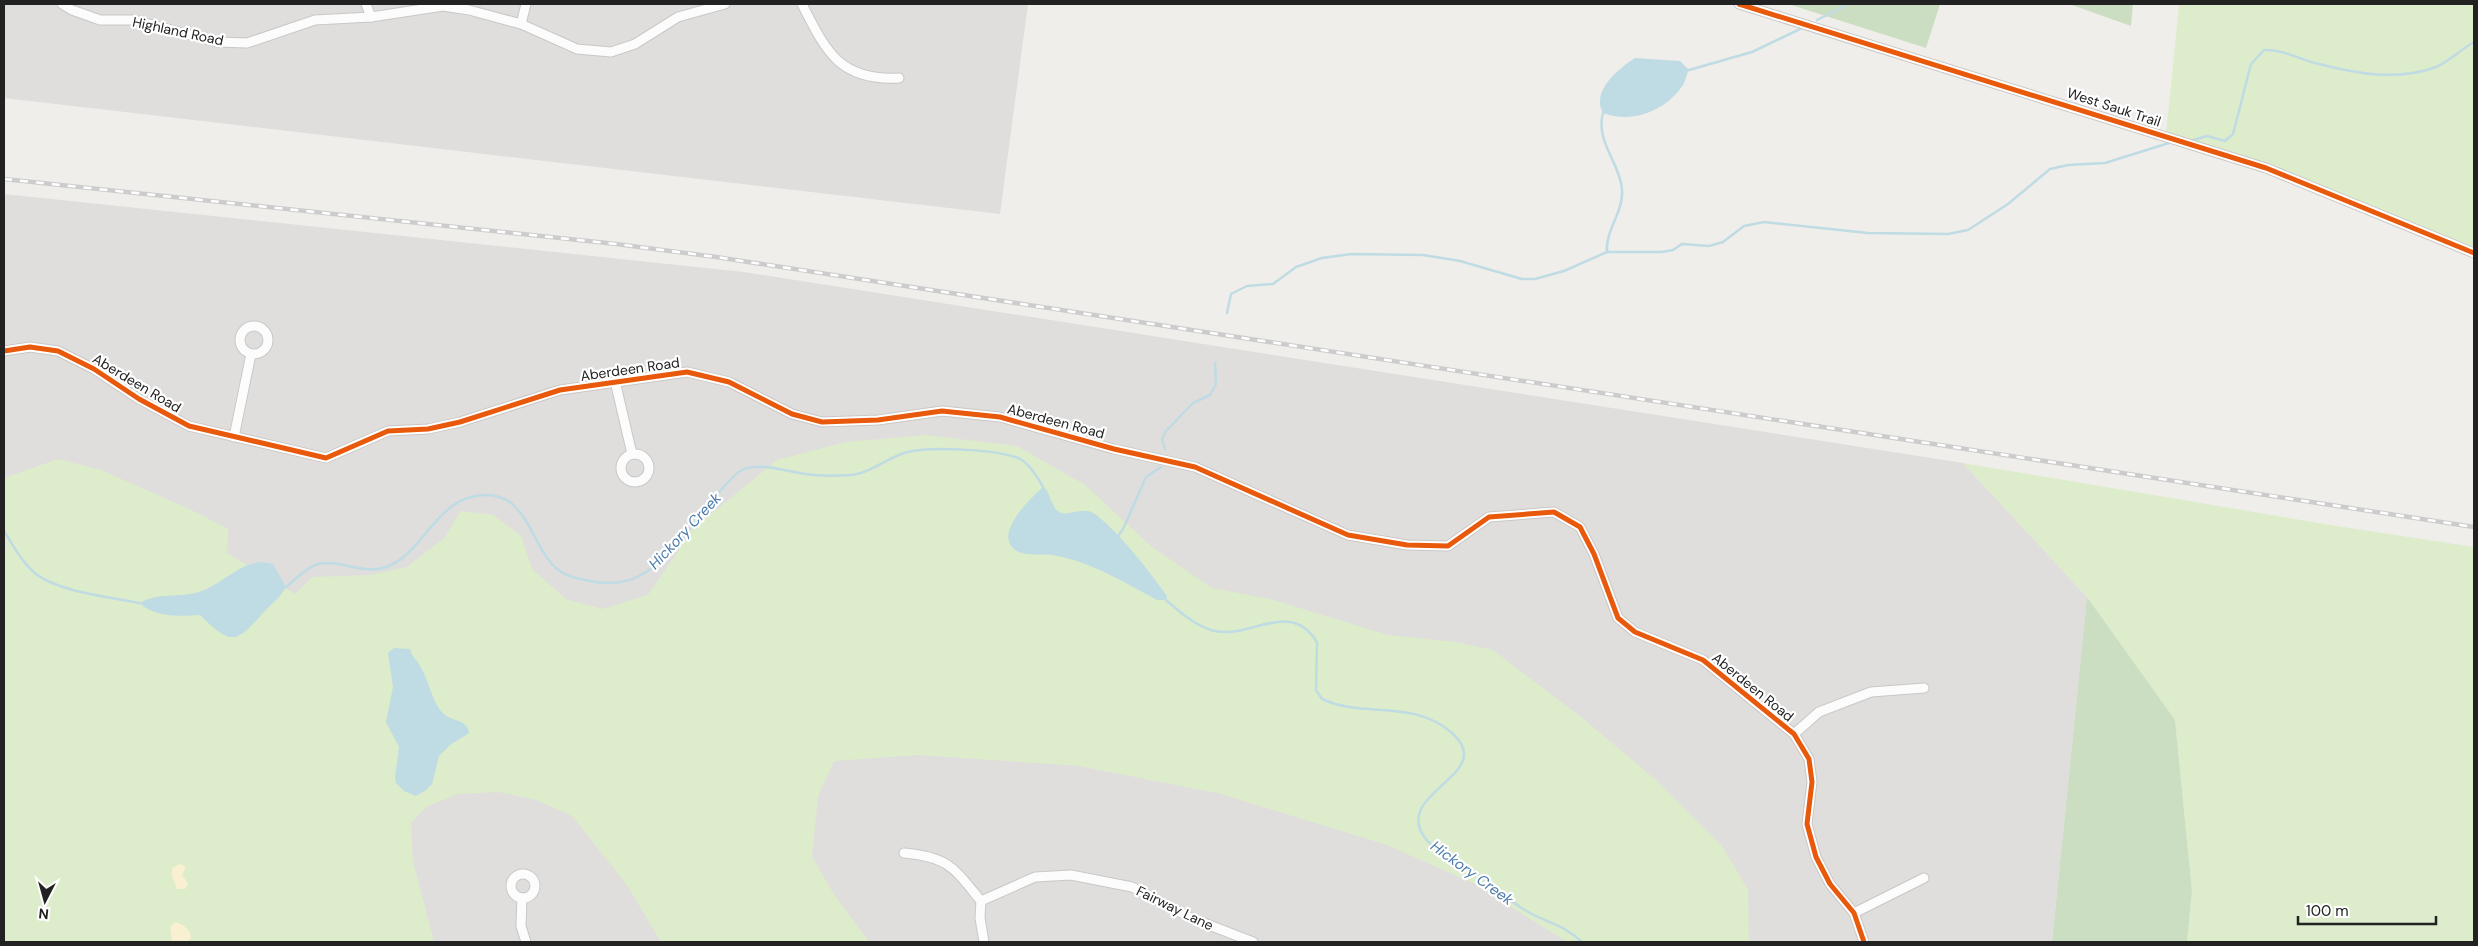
<svg xmlns="http://www.w3.org/2000/svg" width="2478" height="946" viewBox="0 0 2478 946" font-family="'DM Sans',sans-serif">
	<style>
		.residential { fill: #dfdedc }
		.grass { fill: #ddeccb }
		.forest { fill: #cbdec1 }
		.sand { fill: #f8f0d0 }
		.water { fill: #bfdbe3 }
		.lines { fill: none; stroke-linecap: round; stroke-linejoin: round }
		.stream { stroke: #bfdbe3; stroke-width: 2.5 }
		.street-casing { stroke: #c9c8c7; stroke-width: 11 }
		.street { stroke: #fdfcfc; stroke-width: 9 }
		.rail-casing { stroke: #ccc; stroke-width: 4.5 }
		.rail { stroke: #fff; stroke-width: 2.5; stroke-dasharray: 8; stroke-linecap: butt }
		.cycleway-casing { stroke: #fff; stroke-width: 8 }
		.cycleway { stroke: #e8590c; stroke-width: 5 }
		.labels { text-anchor: middle; dominant-baseline: central; stroke-width: 4.5; stroke-linejoin: round; paint-order: stroke }
		.street-label { font-size: 14px; fill: #222; stroke: #fff }
		.water-label { font-size: 15px; font-style: italic; fill: #4a7aab; stroke: #fff }
	</style>
	<rect width="100%" height="100%" fill="#f0eeeb"/>
	<!-- residential -->
	<g class="residential">
		<path d="M4,4H1028L1000,214L4,98Z"/>
		<path d="M4,194L744,272L1963,463L2087,597L2052,942H4Z"/>
	</g>
	<!-- grass -->
	<g class="grass">
		<path d="M2179,4H2474V251L2166,134Z"/>
		<path d="M926,435L1017,446L1085,485L1152,547L1212,588L1270,599L1388,635L1455,642L1493,650L1586,721L1657,781L1722,846L1748,890L1749,942H1567L1475,884L1387,845L1221,794L1079,766L918,755L834,761L818,796L812,857L833,893L869,942H661L627,885L572,816L536,800L499,792L458,794L426,807L411,823L413,861L434,942H4V478L58,459L101,470L198,513L228,529L227,553L295,594L312,577L370,575L407,567L444,538L461,511L493,515L521,536L532,569L566,599L602,609L648,595L693,529L777,460L846,442Z"/>
		<path d="M1963,463L2337,526L2474,547V942H2187L2192,891L2175,720L2087,597Z"/>
	</g>
	<!-- forest -->
	<g class="forest">
		<path d="M1788,4H1940L1926,48Z"/>
		<path d="M2069,4H2133L2131,26Z"/>
		<path d="M2087,597L2175,720L2192,891L2187,942H2052Z"/>
	</g>
	<!-- sand -->
	<g class="sand">
		<path d="M180,864L186,867L182,875L188,883L185,889H177L172,876V868Z"/>
		<path d="M175,922C183,924 190,929 191,938L187,942L181,940L178,942L172,941L170,927Z"/>
	</g>
	<!-- water -->
	<g class="water">
		<path d="M1635,58L1680,61L1689,70C1686,75 1686,80 1683,85C1666,111 1632,124 1603,113C1591,91 1618,69 1635,58Z"/>
		<path d="M1043,487L1045,488C1050,494 1052,507 1058,511C1067,519 1082,505 1095,514C1120,533 1149,571 1167,596L1166,600H1157C1124,582 1090,561 1052,555C1040,553 1021,558 1012,547C997,530 1031,498 1043,487Z"/>
		<path d="M262,562L273,564L286,587C281,597 271,604 263,613C235,645 231,645 200,615C178,616 157,618 139,603C159,592 179,598 199,592C222,585 237,564 262,562Z"/>
		<path d="M394,648L410,649C411,656 417,660 420,666C429,680 432,704 445,715C454,722 467,719 469,733L450,745L439,756L432,784L426,790L416,796L404,791L396,783L395,778L399,747L386,722L393,687L388,653Z"/>
	</g>
	<g class="lines">
		<!-- stream -->
		<g class="stream">
			<path d="M1817,20L1849,4"/>
			<path d="M1689,70L1752,52L1800,29"/>
			<path d="M1603,113C1595,141 1620,163 1622,189C1624,212 1605,230 1607,252"/>
			<path d="M2190,141L2207,136L2225,141L2233,134L2251,64L2264,50C2283,49 2301,60 2319,64C2357,74 2398,81 2436,67C2450,61 2461,49 2474,42"/>
			<path d="M1227,313L1231,294L1247,286L1273,284L1296,267L1322,258L1351,254L1423,255L1460,261L1522,279H1535L1564,271L1607,252H1662L1673,250L1682,244L1709,246L1723,242L1744,226L1764,222L1868,233L1948,234L1968,230L2008,204L2050,169L2068,165L2105,163L2169,143"/>
			<path d="M1165,449L1162,439L1166,431L1193,403L1210,395L1216,384L1215,363"/>
			<path d="M4,531C13,545 22,563 36,574C59,592 111,597 139,603"/>
			<path d="M1118,536L1123,529L1146,477L1161,467"/>
			<path d="M286,587C295,580 305,569 315,565C337,557 363,576 386,567C423,554 434,503 476,496C528,487 529,545 557,569C568,578 582,579 595,582C610,584 626,583 639,576C668,563 697,516 719,492C726,485 734,474 742,470C760,462 786,471 805,474C819,476 835,476 850,475C868,474 886,459 904,453C926,446 998,449 1020,459C1030,464 1038,478 1043,487"/>
			<path d="M1166,600C1180,612 1193,624 1211,630C1248,642 1289,597 1317,642L1316,690L1322,699C1364,719 1412,698 1452,733C1499,775 1391,792 1425,838C1435,851 1455,860 1469,868C1488,880 1504,897 1523,909C1545,923 1560,922 1582,942"/>
		</g>
		<defs>
			<g id="street">
				<path d="M62,4L72,10L100,20H134L217,42L247,43L315,20L371,17L443,6L469,10L521,24L577,49L611,52L635,44L678,17L725,4"/>
				<path d="M366,4L371,17"/>
				<path d="M802,4C826,51 839,81 899,78"/>
				<path d="M1739,4L2266,168L2474,253"/>
				<path d="M521,24L526,4"/>
				<circle cx="254" cy="340" r="14"/>
				<path d="M4,351L30,347L58,351L94,369L139,399L189,426L326,458L388,431L428,429L460,422L560,390L687,372L729,382L792,414L822,422L878,420L942,411L1000,417L1114,449L1195,467L1348,535L1407,545L1448,546L1489,517L1554,512L1580,527L1594,554L1618,618L1635,632L1703,660L1794,734L1809,759L1812,782L1807,824L1816,857L1830,884L1854,913L1864,942"/>
				<path d="M615,381L632,454"/>
				<path d="M234,437L251,354"/>
				<circle cx="635" cy="468" r="14"/>
				<path d="M1794,734L1819,712L1871,692L1924,688"/>
				<path d="M904,853C949,857 954,868 981,901"/>
				<circle cx="523" cy="886" r="12"/>
				<path d="M522,898L521,926L526,942"/>
				<path d="M981,901L1035,877L1071,875L1132,887L1191,918L1253,942"/>
				<path d="M981,901L980,918L984,942"/>
				<path d="M1854,913L1924,878"/>
			</g>
		</defs>
		<!-- street casing -->
		<use href="#street" class="street-casing"/>
		<!-- street -->
		<use href="#street" class="street"/>
		<defs>
			<path id="rail" d="M4,179L616,244L716,257L2474,527"/>
		</defs>
		<!-- rail casing -->
		<use href="#rail" class="rail-casing"/>
		<!-- rail -->
		<use href="#rail" class="rail"/>
		<defs>
			<g id="cycleway">
				<path d="M1739,4L2266,168L2474,253"/>
				<path d="M4,351L30,347L58,351L94,369L139,399L189,426L326,458L388,431L428,429L460,422L560,390L687,372L729,382L792,414L822,422L878,420L942,411L1000,417L1114,449L1195,467L1348,535L1407,545L1448,546L1489,517L1554,512L1580,527L1594,554L1618,618L1635,632L1703,660L1794,734L1809,759L1812,782L1807,824L1816,857L1830,884L1854,913L1864,942"/>
			</g>
		</defs>
		<!-- cycleway casing -->
		<use href="#cycleway" class="cycleway-casing"/>
		<!-- cycleway -->
		<use href="#cycleway" class="cycleway"/>
	</g>
	<g class="labels">
		<!-- street labels -->
		<g class="street-label">
			<text transform="translate(178 31) rotate(12)">Highland Road</text>
			<text transform="translate(2114 107) rotate(18)">West Sauk Trail</text>
			<text transform="translate(630 369) rotate(-8)">Aberdeen Road</text>
			<text transform="translate(137 383) rotate(31)">Aberdeen Road</text>
			<text transform="translate(1056 421) rotate(15)">Aberdeen Road</text>
			<text transform="translate(1753 687) rotate(39)">Aberdeen Road</text>
			<text transform="translate(1175 908) rotate(26)">Fairway Lane</text>
		</g>
		<!-- water labels -->
		<g class="water-label">
			<text transform="translate(685 531) rotate(-47)">Hickory Creek</text>
			<text transform="translate(1472 873) rotate(36)">Hickory Creek</text>
		</g>
	</g>
	<!-- border -->
	<rect width="2478" height="946" fill="none" stroke="#222222" stroke-width="10"/>
	<!-- north arrow -->
	<g transform="translate(45 901) rotate(186)" stroke="#ffffff" stroke-width="4" paint-order="stroke">
	<path d="M0-4L9 19L0 12L-9 19Z" fill="#222222"/>
	<text y="-8" font-size="14" font-weight="bold" text-anchor="middle" fill="#222222">N</text>
	</g>
	<!-- scale -->
	<path d="M2298 916v8h138v-8" fill="none" stroke="#222222" stroke-width="2.5"/>
	<text x="2306" y="916" font-size="15" fill="#222222" stroke="#ffffff" stroke-width="4" paint-order="stroke">100 m</text>
</svg>
